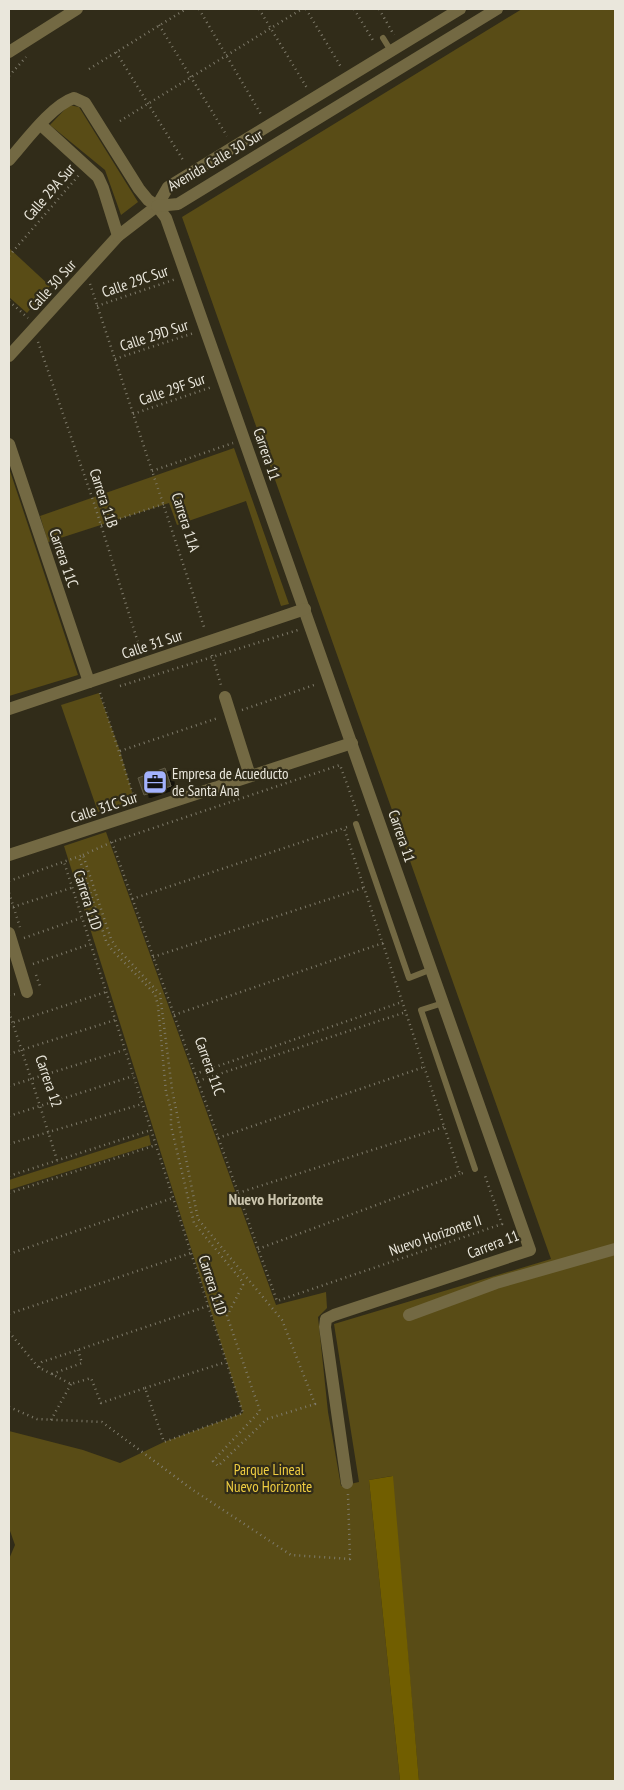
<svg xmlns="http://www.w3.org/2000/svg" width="624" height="1790" viewBox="0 0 624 1790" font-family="'PT Sans Narrow',sans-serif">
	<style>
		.green { fill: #594c16 }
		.water { fill: #715e00 }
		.building { fill: #45402c; stroke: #615b47; filter: url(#shadow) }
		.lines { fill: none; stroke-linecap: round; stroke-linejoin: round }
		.path { stroke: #7f7b6b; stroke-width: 2.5; stroke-dasharray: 1 4; stroke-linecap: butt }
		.service { stroke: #736943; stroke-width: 6 }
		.minor { stroke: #736943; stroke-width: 12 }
		.tertiary { stroke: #736943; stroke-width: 12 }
		.labels { text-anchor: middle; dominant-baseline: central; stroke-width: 4.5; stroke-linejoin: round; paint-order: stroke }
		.street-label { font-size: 15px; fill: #eae7dc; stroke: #312c19 }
		.poi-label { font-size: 15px; fill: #eae7dc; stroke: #312c19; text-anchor: start }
		.park-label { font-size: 15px; fill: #efcd41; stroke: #312c19 }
		.neighbourhood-label { font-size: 16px; font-weight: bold; fill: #cac4ad; stroke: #312c19 }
	</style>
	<defs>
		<filter id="shadow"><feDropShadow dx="5.5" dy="3" stdDeviation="0" flood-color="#0009"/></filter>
	</defs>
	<rect width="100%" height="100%" fill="#312c19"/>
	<!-- green -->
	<g class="green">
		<path d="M522,9H615V1781H419L392,1476L369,1480L400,1781H9V1559L15,1545L9,1528V1431L83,1450L120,1463L164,1442L243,1413L64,846L106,832L276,1305L326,1292L327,1308L318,1317L328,1412L341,1486L359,1482L334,1324L551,1259L182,217Z"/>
		<path d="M69,105L79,107L138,202L121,215L105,170L50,125Z"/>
		<path d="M9,248L50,286L27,313L9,297Z"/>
		<path d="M234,448L289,604L281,606L246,501L177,525L169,503L48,542L40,516Z"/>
		<path d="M9,468L78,675L9,696Z"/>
		<path d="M99,693L120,751L135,802L98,812L61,705Z"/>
		<path d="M149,1135L151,1145L9,1190V1180Z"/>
	</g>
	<!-- water -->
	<path class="water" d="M393,1476L419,1781H400L369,1480Z"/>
	<!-- building -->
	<path class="building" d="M165,768L171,786L144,795L138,778Z"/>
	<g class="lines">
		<!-- path -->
		<g class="path">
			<path d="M199,9L262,116"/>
			<path d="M259,9L307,88"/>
			<path d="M306,9L341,67"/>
			<path d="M354,9L374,42"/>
			<path d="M379,9L394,35"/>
			<path d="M159,25L227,136"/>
			<path d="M116,52L183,160"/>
			<path d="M89,69L186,9"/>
			<path d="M9,76L26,57"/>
			<path d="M120,121L302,9"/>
			<path d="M9,256L79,175"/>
			<path d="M90,284L205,630"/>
			<path d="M9,301L28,318"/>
			<path d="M97,306L176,279"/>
			<path d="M38,342L94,503L141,652"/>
			<path d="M115,359L194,333"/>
			<path d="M133,414L212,387"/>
			<path d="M152,471L233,443"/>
			<path d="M101,525L164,504"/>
			<path d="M212,655L221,685"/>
			<path d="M120,686L298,630"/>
			<path d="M100,693L135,801"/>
			<path d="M242,710L317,684"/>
			<path d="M120,751L218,718"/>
			<path d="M347,827L344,828L460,1174L466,1172"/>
			<path d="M112,842L277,1301L502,1224L484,1173"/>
			<path d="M83,855L112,842L340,765L359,817"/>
			<path d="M9,881L83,855L111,939L116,947L160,994L172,1089L198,1219L282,1320L315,1404L267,1419L218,1466L213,1461L260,1411L227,1316L243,1285L242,1281L194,1223L171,1126V1110L166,1092L158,1006L155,994L112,950L106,941L79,857"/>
			<path d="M9,893L20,927"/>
			<path d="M132,899L344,828"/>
			<path d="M13,907L71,888"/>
			<path d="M24,938L81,918"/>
			<path d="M153,957L363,888"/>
			<path d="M33,964L90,944"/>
			<path d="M36,975L41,989"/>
			<path d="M9,995L16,994"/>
			<path d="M9,1012L40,1106L57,1160"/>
			<path d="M174,1015L383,943"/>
			<path d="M9,1024L106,992"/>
			<path d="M9,1054L115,1020"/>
			<path d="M195,1074L402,1002"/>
			<path d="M198,1081L406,1012"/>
			<path d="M9,1086L124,1050"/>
			<path d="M9,1116L133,1076"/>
			<path d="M218,1138L424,1067"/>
			<path d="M9,1144L142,1104"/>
			<path d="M9,1176L151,1130"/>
			<path d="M9,1193L156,1145"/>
			<path d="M238,1193L444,1127"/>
			<path d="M258,1249L460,1174"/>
			<path d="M9,1254L173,1198"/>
			<path d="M9,1314L191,1253"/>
			<path d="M9,1332L38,1367L71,1384L91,1378L101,1403L145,1388L164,1442L243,1413L64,862"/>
			<path d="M39,1367L42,1362L208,1306"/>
			<path d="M52,1374L82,1363L78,1350"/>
			<path d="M145,1388L226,1362"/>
			<path d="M9,1407L37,1419L102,1422L193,1490L291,1555L350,1559L348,1494"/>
			<path d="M51,1420L71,1384"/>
		</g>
		<!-- service -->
		<g class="service">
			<path d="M383,38L391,51"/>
			<path d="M356,824L409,978L432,969"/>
			<path d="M443,1003L421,1010L475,1169"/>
		</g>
		<!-- minor -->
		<g class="minor">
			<path d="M157,206L166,218L530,1250L334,1315L326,1319L325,1327L347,1483"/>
			<path d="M9,356L118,236"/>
			<path d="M9,444L89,682"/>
			<path d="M225,697L250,776"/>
			<path d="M9,709L305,609"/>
			<path d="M9,855L352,743"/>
			<path d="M9,933L27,992"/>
			<path d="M409,1315L496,1283L615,1249"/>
		</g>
		<!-- tertiary -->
		<g class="tertiary">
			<path d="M9,52L77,9"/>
			<path d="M41,125L98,177L103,188L118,236L157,206L168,187L460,9"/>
			<path d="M9,160C25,142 52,105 74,98L85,103L139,189L148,200L157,206"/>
			<path d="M157,206L178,204L497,9"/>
		</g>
	</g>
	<!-- icons -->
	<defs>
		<symbol id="office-square" viewBox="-11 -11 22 22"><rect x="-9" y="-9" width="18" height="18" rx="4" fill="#a3b2fd" stroke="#312c19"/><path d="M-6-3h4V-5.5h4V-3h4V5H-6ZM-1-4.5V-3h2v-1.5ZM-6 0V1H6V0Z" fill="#111"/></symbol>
	</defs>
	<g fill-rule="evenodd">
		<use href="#office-square" x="141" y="768" width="28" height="28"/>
	</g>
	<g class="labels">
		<!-- street labels -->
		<g class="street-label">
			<text transform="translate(215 160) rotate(-30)">Avenida Calle 30 Sur</text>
			<text transform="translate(49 192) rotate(-49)">Calle 29A Sur</text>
			<text transform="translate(135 281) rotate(-19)">Calle 29C Sur</text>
			<text transform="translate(52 285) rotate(-48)">Calle 30 Sur</text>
			<text transform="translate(154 335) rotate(-18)">Calle 29D Sur</text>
			<text transform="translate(172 389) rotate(-19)">Calle 29F Sur</text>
			<text transform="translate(267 454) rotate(71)">Carrera 11</text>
			<text transform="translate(104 498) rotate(72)">Carrera 11B</text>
			<text transform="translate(186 522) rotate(72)">Carrera 11A</text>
			<text transform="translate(64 558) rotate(71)">Carrera 11C</text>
			<text transform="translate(152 644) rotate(-18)">Calle 31 Sur</text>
			<text transform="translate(104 807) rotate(-18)">Calle 31C Sur</text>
			<text transform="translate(402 836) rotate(71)">Carrera 11</text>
			<text transform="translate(88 900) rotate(72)">Carrera 11D</text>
			<text transform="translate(210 1066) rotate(70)">Carrera 11C</text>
			<text transform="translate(49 1081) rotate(71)">Carrera 12</text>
			<text transform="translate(435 1235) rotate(-19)">Nuevo Horizonte II</text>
			<text transform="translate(493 1244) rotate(-21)">Carrera 11</text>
			<text transform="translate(213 1285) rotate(72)">Carrera 11D</text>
		</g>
		<!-- poi labels -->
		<g class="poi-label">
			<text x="172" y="773">Empresa de Acueducto<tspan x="172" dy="17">de Santa Ana</tspan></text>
		</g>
		<!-- park labels -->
		<g class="park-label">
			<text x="269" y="1469">Parque Lineal<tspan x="269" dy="17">Nuevo Horizonte</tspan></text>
		</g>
		<!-- neighbourhood labels -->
		<g class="neighbourhood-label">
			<text x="276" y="1199">Nuevo Horizonte</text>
		</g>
	</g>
	<!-- border -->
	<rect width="624" height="1790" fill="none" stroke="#eae7dc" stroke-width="20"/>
</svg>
